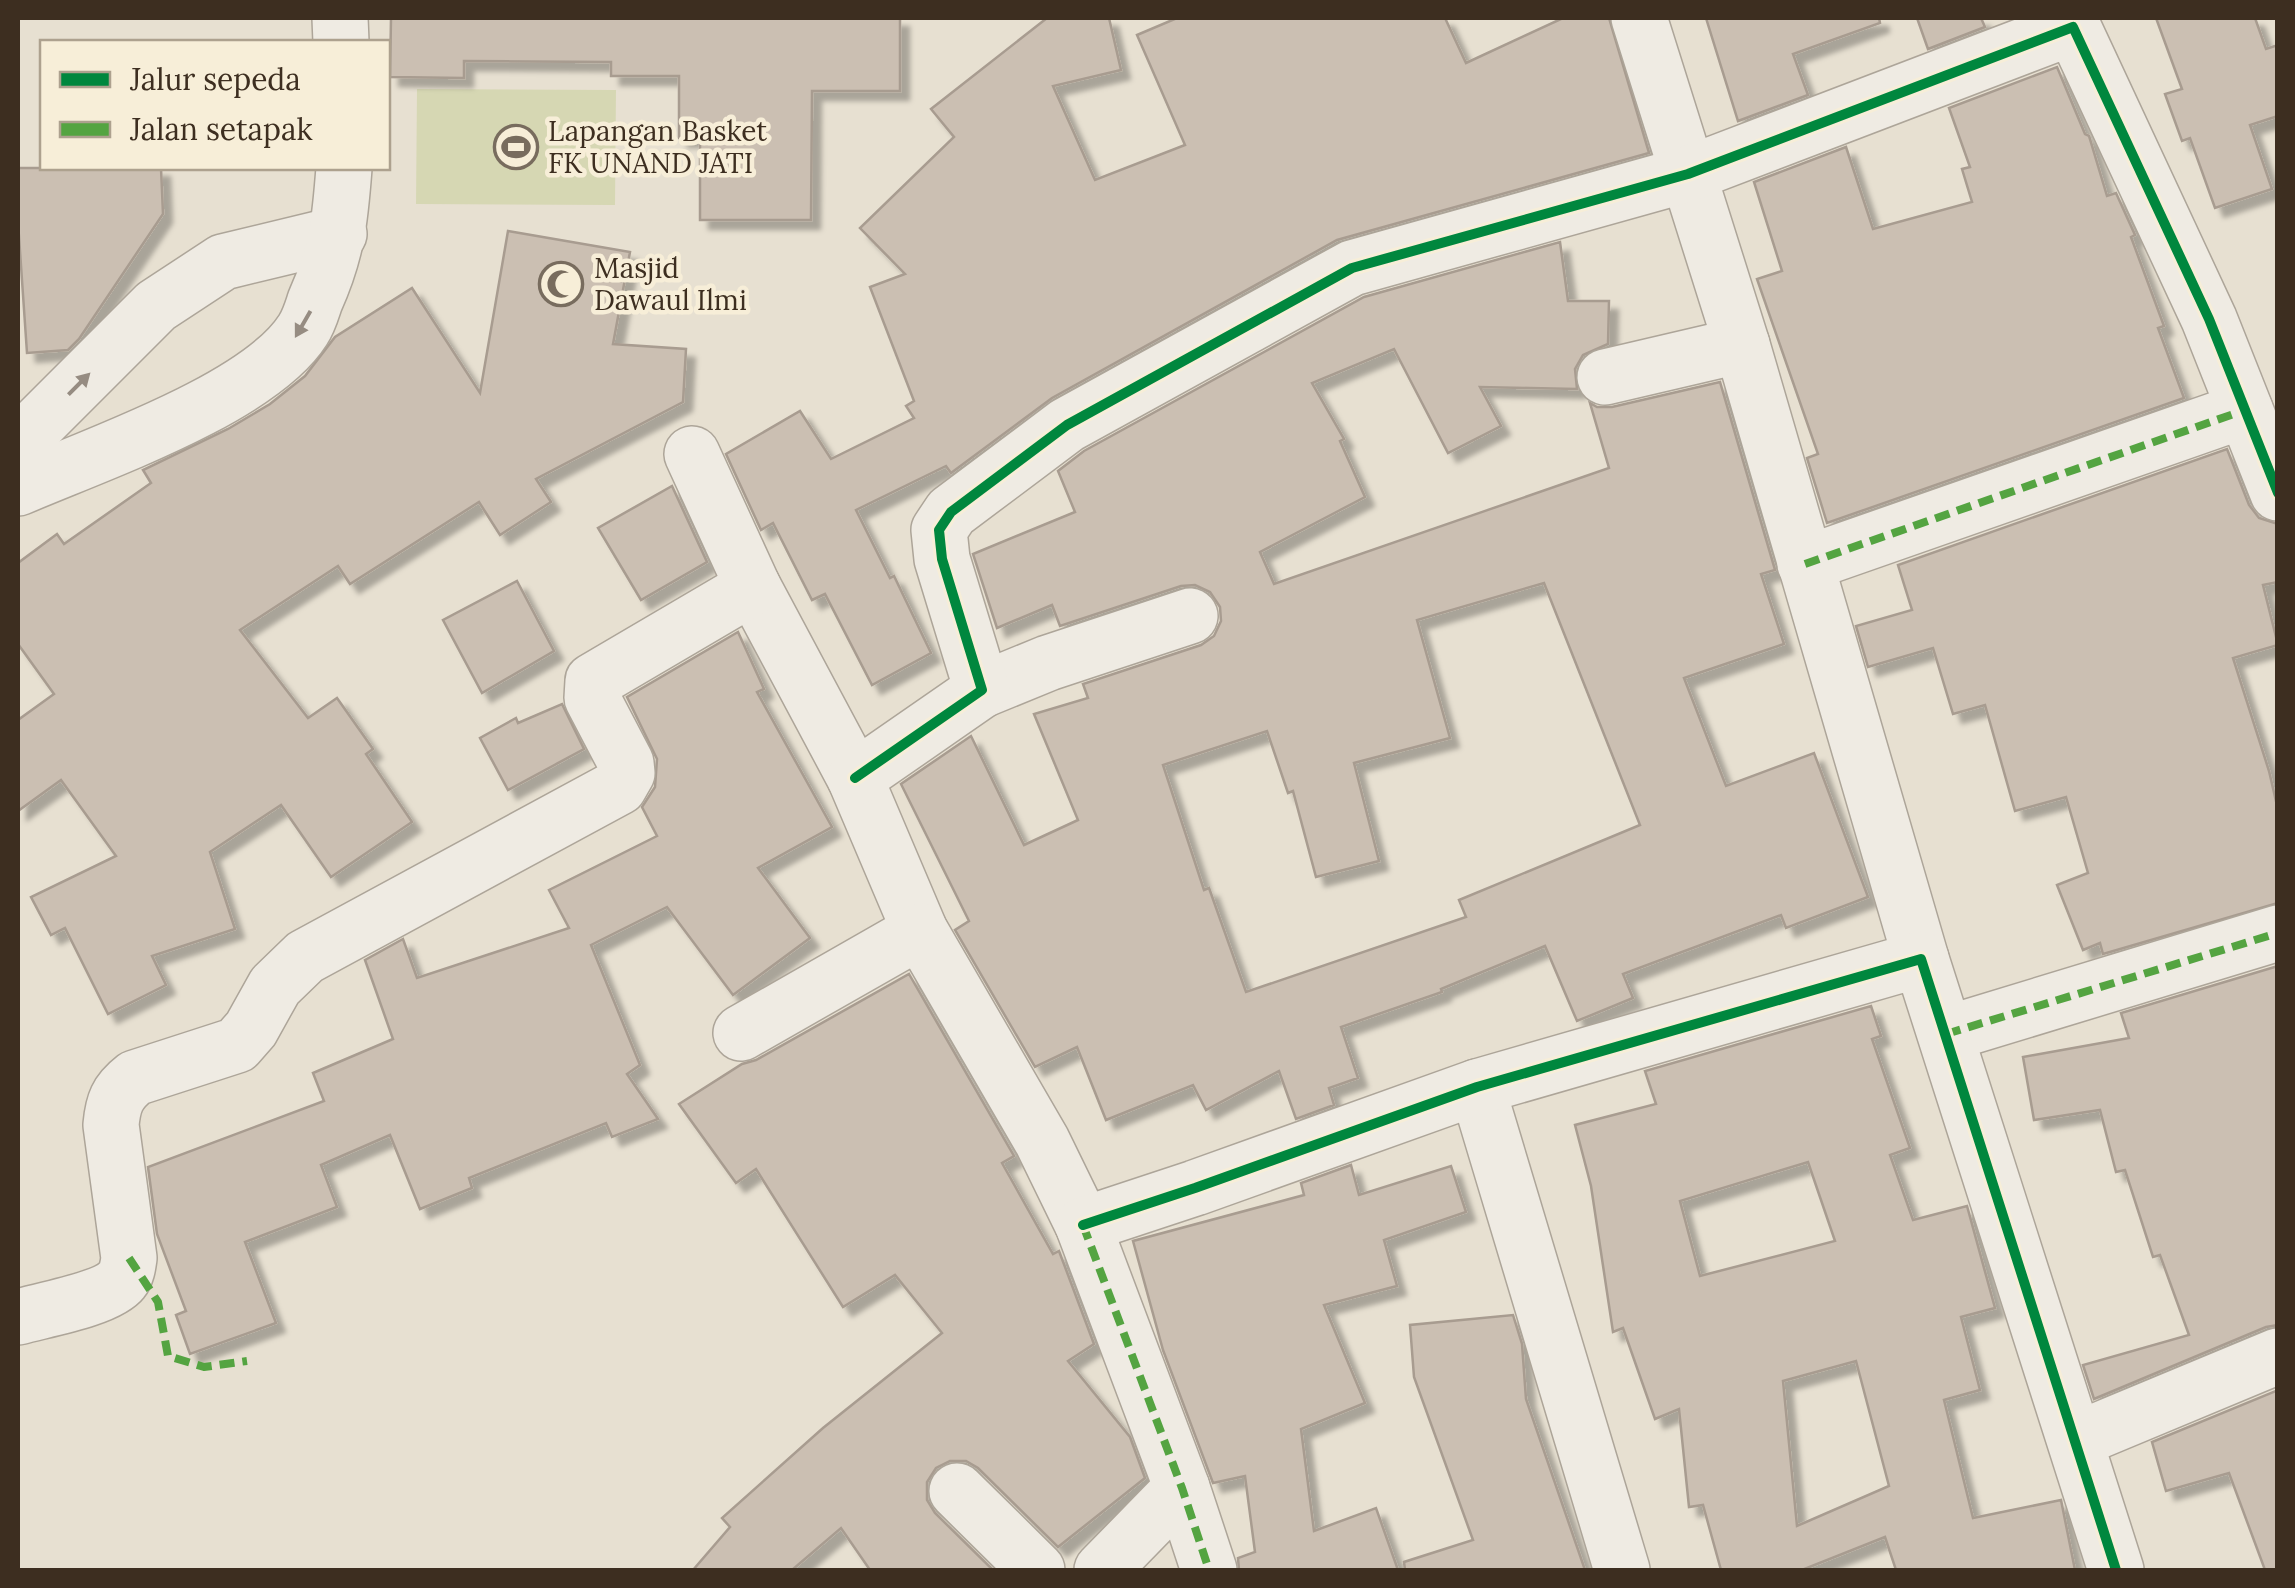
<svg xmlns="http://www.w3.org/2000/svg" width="2295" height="1588" viewBox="0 0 2295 1588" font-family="Lora,serif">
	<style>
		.green { fill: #d6d7b3 }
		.building { fill: #cbbfb2; stroke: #a89c90; stroke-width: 2.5; fill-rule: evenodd; filter: url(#shadow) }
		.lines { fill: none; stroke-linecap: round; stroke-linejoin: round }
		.minor-casing { stroke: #ada599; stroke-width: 58 }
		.minor { stroke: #efebe3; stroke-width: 55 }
		.quiet { stroke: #54a441; stroke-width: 8; stroke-dasharray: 15 8; stroke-linecap: butt }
		.cycleway-casing { stroke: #f7eed8; stroke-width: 16 }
		.cycleway { stroke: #00873e; stroke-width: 10 }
		.oneway { fill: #968c82 }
		.labels { text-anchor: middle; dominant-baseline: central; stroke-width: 9; stroke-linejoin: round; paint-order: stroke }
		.poi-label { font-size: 28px; fill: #3d2e20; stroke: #f7eed8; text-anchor: start }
	</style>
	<defs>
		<filter id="shadow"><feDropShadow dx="9" dy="9" stdDeviation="2.5" flood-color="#0004"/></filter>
	</defs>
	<rect width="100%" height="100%" fill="#e7e0d1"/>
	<!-- green -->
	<path class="green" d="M417,89L616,90L615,205L416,204Z"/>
	<!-- building -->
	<g class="building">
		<path d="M391,18H900V91H812L811,220H700V138H679V76H611V62L464,61V78L390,77Z"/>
		<path d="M1047,18H1109L1121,70L1053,86L1095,180L1185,145L1137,35L1177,18H1445L1466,63L1563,18H1609L1649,153L1337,240L1052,398L951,473L946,466L856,510L890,578L894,576L931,653L872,685L825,594L812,600L773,523L761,530L726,454L800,411L831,459L914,418L906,406L914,401L870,287L905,274L860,228L954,137L931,109Z"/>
		<path d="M1706,18H1879L1880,23L1793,54L1808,95L1738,121Z"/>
		<path d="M1917,18H1981L1985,27L1928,49Z"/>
		<path d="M2156,18H2255L2266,49L2278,45V116L2250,125L2272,189L2215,208L2190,138L2182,141L2165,94L2182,89Z"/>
		<path d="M2057,67L2085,134L2089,136L2107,196L2116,193L2135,235L2131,237L2164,326L2158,328L2184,398L1827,523L1807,458L1818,454L1757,279L1782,271L1754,182L1846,147L1873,229L1972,202L1962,169L1970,167L1949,108Z"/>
		<path d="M18,168H161L163,214L79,339L68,350L27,353L18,222Z"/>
		<path d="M508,231L630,252L613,344L686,349L683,402L536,479L551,502L500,535L479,502L350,584L338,566L240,630L308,718L337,698L373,749L366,754L412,822L331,877L281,805L210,852L235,929L152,956L166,985L108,1014L65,928L51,935L31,897L116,856L61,780L18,811V720L54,694L18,644V563L57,534L64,544L151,483L143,470L228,429L270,404L305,376L335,337L412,288L480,393Z"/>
		<path d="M1560,242L1568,301H1609L1608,344L1583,355L1575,369L1577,389L1480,387L1501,426L1448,453L1394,349L1312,383L1344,439L1340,441L1365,497L1260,552L1274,584L1609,468L1590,403L1597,407H1612L1720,382L1775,570L1761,574L1784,644L1684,678L1726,786L1814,753L1868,897L1786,928L1781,915L1623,974L1633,998L1577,1021L1545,946L1441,989L1442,992L1341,1027L1358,1078L1329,1088L1334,1105L1296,1119L1279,1071L1206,1110L1193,1085L1106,1120L1077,1047L1035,1067L955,930L969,921L901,784L971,736L1024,845L1078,820L1034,714L1088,698L1083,684L1201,645L1214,636L1221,621L1220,607L1210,592L1195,585L1181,586L1060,626L1052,605L997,628L973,554L1075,512L1058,471L1084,451L1364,297ZM1544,583L1640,825L1459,900L1466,917L1246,992L1209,888L1204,890L1163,765L1267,731L1288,793L1293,791L1316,877L1379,861L1354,763L1450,738L1417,620Z"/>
		<path d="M2227,449L2249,505L2259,518L2278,524V582L2263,585L2278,645L2233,658L2269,771L2278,810V903L2103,954L2100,943L2083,950L2057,885L2088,873L2066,797L2015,811L1985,705L1953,714L1933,648L1868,667L1856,626L1912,610L1898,565Z"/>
		<path d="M672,486L707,562L641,600L598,528Z"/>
		<path d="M517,581L554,651L482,693L443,620Z"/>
		<path d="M738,632L764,689L757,692L832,827L758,868L810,938L733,995L667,907L591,945L640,1065L627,1074L658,1119L612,1137L606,1123L469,1178L472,1188L420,1209L390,1135L321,1165L337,1207L245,1242L276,1323L190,1354L176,1315L186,1311L157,1234L148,1167L324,1101L313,1073L393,1039L365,960L403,939L417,978L569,928L549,890L657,836L642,807L655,787L657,759L627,697Z"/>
		<path d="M562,704L584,749L508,790L480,738L516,718L518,723Z"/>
		<path d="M2278,966V1325L2266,1327L2094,1399L2083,1365L2189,1335L2160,1255L2153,1257L2125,1170L2116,1172L2100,1110L2034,1120L2023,1057L2129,1038L2121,1013Z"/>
		<path d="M909,974L1014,1156L1002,1163L1053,1254L1059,1251L1094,1344L1068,1361L1130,1437L1145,1478L1058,1547L978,1468L966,1461H950L936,1468L927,1482V1500L935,1513L993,1570H870L841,1528L792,1570H693L730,1527L722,1518L823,1428L942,1333L895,1275L843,1307L756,1169L736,1183L679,1104L742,1064L756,1060Z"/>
		<path d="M1871,1006L1881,1036L1872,1039L1910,1148L1890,1155L1913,1220L1967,1206L1995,1308L1961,1317L1980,1390L1944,1400L1973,1518L2061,1500L2075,1570H1896L1885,1537L1802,1570H1721L1703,1505L1689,1507L1679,1409L1655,1419L1623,1328L1613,1332L1591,1186L1575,1125L1656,1104L1645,1071ZM1808,1162L1835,1241L1700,1276L1680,1201ZM1856,1361L1889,1486L1797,1526L1783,1381Z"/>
		<path d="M1351,1165L1359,1195L1451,1166L1466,1212L1384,1240L1397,1286L1324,1305L1365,1403L1301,1429L1314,1531L1376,1508L1398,1570H1239L1238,1558L1255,1552L1245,1476L1213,1483L1163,1350L1133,1241L1304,1195L1301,1183Z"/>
		<path d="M1513,1315L1522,1344L1526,1399L1585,1570H1405L1404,1562L1473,1540L1414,1377L1410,1325Z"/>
		<path d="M2278,1390V1570H2265L2229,1473L2166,1491L2152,1442Z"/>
	</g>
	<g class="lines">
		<defs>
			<g id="minor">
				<path d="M340,18L341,42"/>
				<path d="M1639,18L1742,345L1921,959"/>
				<path d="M1605,377L1742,345"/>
				<path d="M692,454L753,587L855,778L920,931L1042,1141L1083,1225L1182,1488L1209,1570"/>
				<path d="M18,459L36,426L156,306L223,262L339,234"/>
				<path d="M18,488C94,455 259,399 303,330C309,321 312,310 315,301C337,252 340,221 344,168"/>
				<path d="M1805,564L2245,410"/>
				<path d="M982,690L1048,663L1190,616"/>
				<path d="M855,778L982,690L942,559L939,530L951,512L1067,425L1352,268L1688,174L2073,27L2209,319L2278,493"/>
				<path d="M741,1033L920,931"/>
				<path d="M1946,1034L2278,933"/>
				<path d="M1477,1087L1622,1570"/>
				<path d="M1083,1225L1195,1188L1477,1087L1921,959L2116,1570"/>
				<path d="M18,1317C42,1310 107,1299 122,1280C127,1274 128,1265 129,1258L111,1125C113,1103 117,1092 135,1078L237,1045L251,1029L275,986L305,957L619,787L627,773L626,763L592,698L593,681L753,587"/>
				<path d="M2076,1440L2278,1356"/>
				<path d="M957,1491L1037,1570"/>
				<path d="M1102,1570L1182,1488"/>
			</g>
		</defs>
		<!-- minor casing -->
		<use href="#minor" class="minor-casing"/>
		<!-- minor -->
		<use href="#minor" class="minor"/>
		<!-- quiet -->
		<g class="quiet">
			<path d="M1805,564L2245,410"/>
			<path d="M1946,1034L2278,933"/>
			<path d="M1083,1225L1182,1488L1209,1570"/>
			<path d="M129,1258L158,1302L168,1356L204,1367L247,1361"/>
		</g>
		<defs>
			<g id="cycleway">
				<path d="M855,778L982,690L942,559L939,530L951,512L1067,425L1352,268L1688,174L2073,27L2209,319L2278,493"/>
				<path d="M1083,1225L1195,1188L1477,1087L1921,959L2116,1570"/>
			</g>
		</defs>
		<!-- cycleway casing -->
		<use href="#cycleway" class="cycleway-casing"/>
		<!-- cycleway -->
		<use href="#cycleway" class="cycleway"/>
	</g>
	<!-- one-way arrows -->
	<defs><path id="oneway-solid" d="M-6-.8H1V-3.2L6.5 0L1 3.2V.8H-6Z" transform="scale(2.5)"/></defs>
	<g class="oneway">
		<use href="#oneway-solid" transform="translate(303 324) rotate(120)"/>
		<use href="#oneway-solid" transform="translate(79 384) rotate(-45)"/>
	</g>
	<!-- icons -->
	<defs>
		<symbol id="stadium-ring" viewBox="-11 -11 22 22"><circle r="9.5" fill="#f7eed8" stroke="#786c5e" stroke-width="1.5"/><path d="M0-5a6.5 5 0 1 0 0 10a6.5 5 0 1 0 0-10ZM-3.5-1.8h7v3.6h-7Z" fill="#786c5e"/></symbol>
		<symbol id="mosque-ring" viewBox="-11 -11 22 22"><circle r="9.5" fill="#f7eed8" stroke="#786c5e" stroke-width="1.5"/><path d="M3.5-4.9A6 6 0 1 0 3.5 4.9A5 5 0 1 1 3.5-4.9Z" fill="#786c5e"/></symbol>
	</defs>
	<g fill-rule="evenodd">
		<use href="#stadium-ring" x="491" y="122" width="50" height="50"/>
		<use href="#mosque-ring" x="536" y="259" width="50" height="50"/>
	</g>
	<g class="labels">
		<!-- poi labels -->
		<g class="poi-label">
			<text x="548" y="131">Lapangan Basket<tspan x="548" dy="32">FK UNAND JATI</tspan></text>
			<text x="594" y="268">Masjid<tspan x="594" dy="32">Dawaul Ilmi</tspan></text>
		</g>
	</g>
	<!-- border -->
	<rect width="2295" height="1588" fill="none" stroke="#3d2e20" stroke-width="40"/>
	<!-- legend -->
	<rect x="40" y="40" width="350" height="130" fill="#f7eed8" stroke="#ada18e" stroke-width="2.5"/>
	<rect x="60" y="72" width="50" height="15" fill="#00873e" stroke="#ada18e" stroke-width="2.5"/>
	<text x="130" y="90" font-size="30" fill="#3d2e20">Jalur sepeda</text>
	<rect x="60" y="122" width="50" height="15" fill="#54a441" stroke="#ada18e" stroke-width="2.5"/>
	<text x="130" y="140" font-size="30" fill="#3d2e20">Jalan setapak</text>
</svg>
